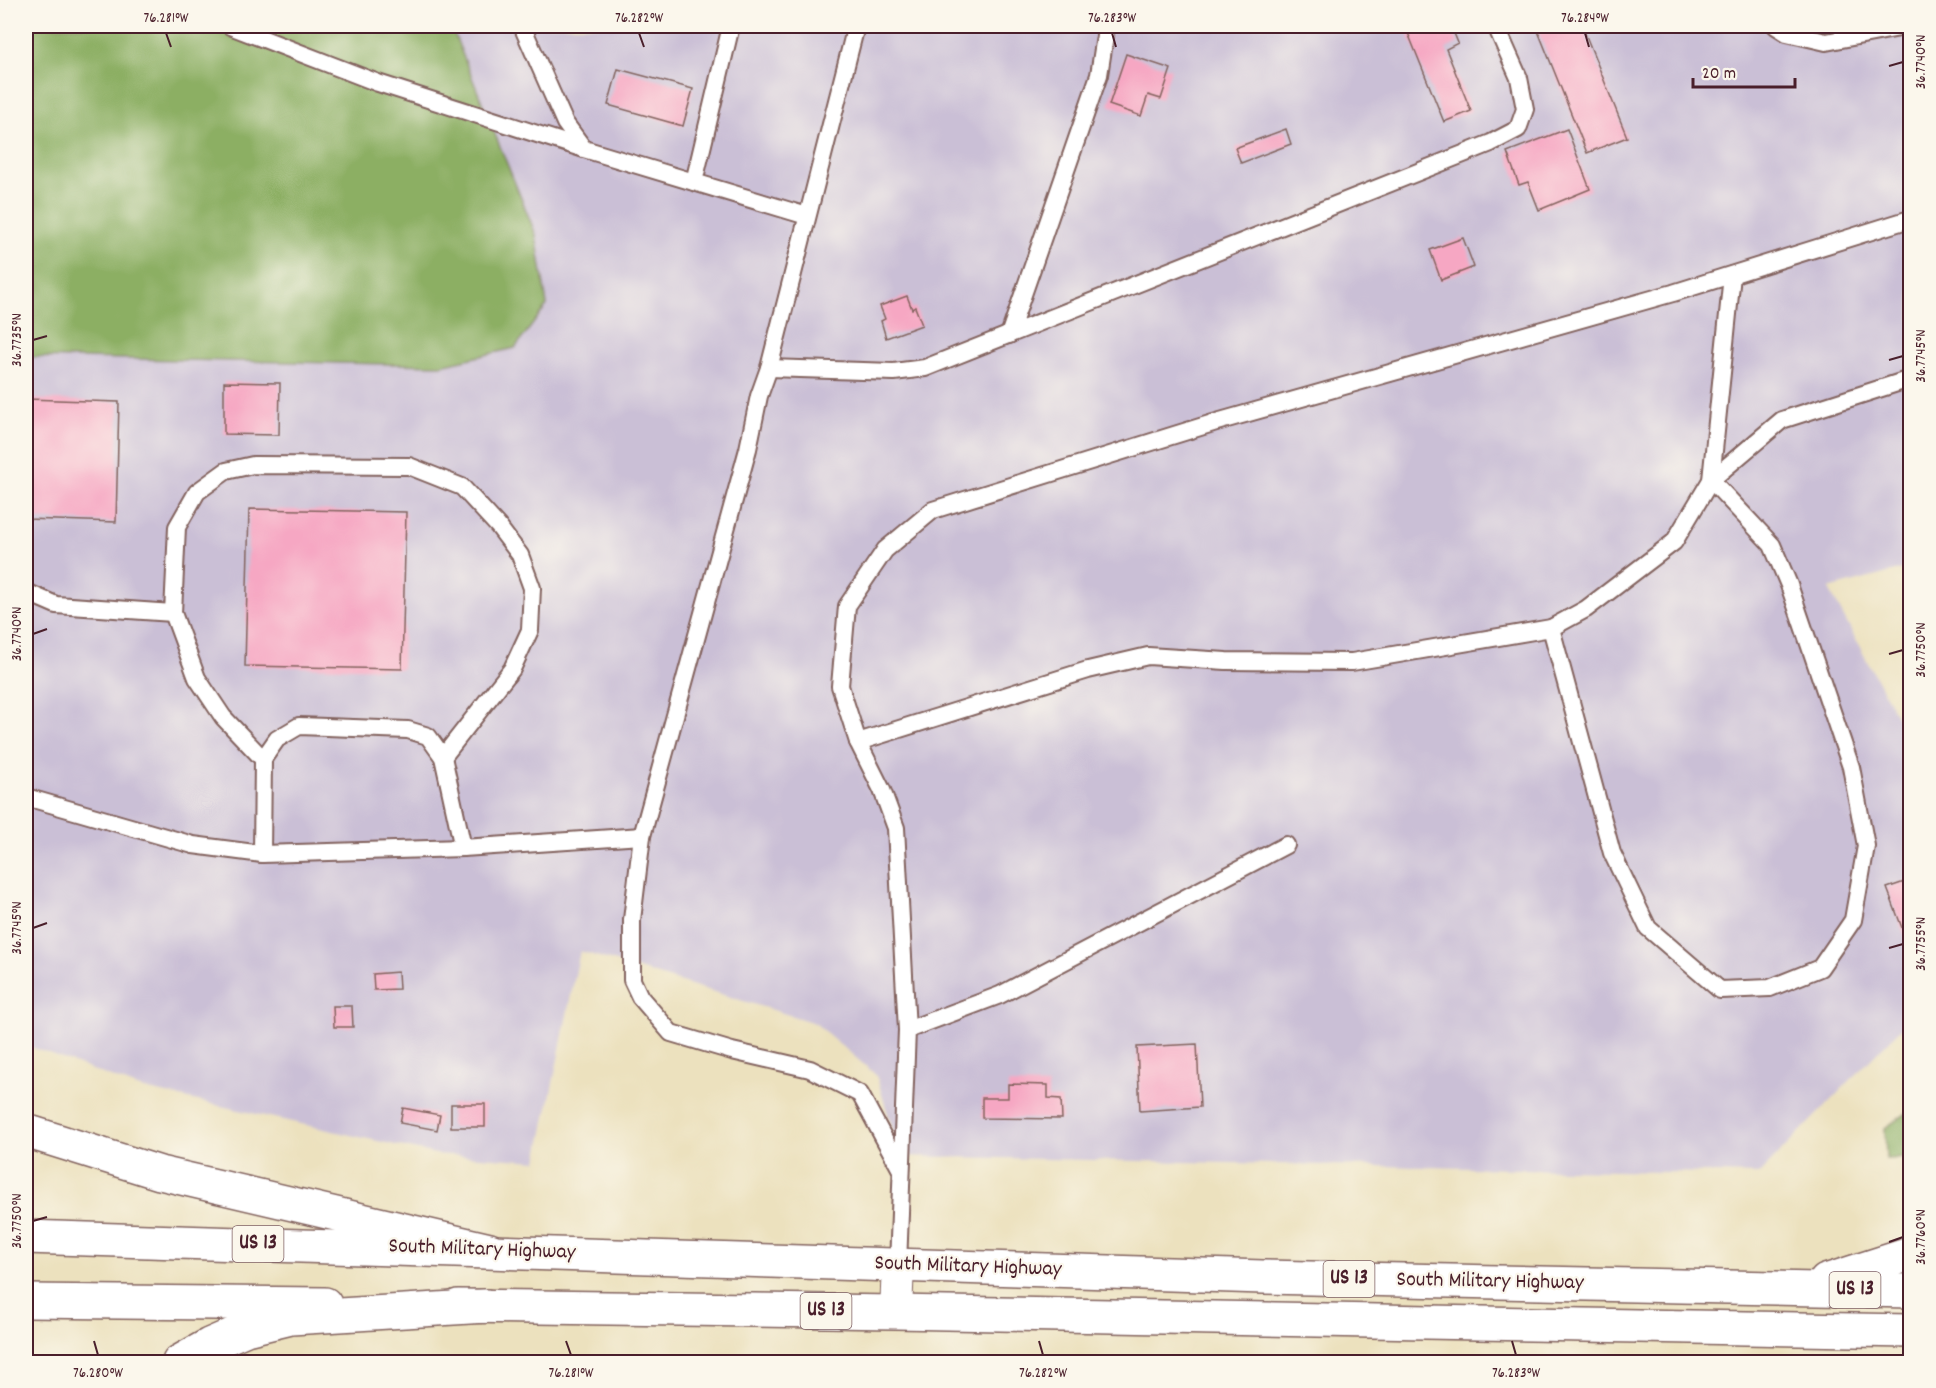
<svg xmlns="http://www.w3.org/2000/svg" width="1936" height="1388" viewBox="0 0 1936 1388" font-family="Dekko,sans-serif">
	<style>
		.industrial { fill: #cabfd6 }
		.forest { fill: #8caf63; stroke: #6b6747; stroke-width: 1.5 }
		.building { fill: #f6a7c3 }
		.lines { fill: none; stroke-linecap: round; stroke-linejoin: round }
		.service-casing { stroke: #83635e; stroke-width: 20 }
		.minor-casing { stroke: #83635e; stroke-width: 34 }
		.primary-casing { stroke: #83635e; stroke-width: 36 }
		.motorway-casing { stroke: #83635e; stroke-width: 36 }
		.service { stroke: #fff; stroke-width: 16 }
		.minor { stroke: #fff; stroke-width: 32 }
		.primary { stroke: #fff; stroke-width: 33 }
		.motorway { stroke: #fff; stroke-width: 33 }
		.ticks { fill: none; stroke: #4a1f2b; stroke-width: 2 }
		.labels { text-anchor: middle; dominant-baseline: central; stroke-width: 4.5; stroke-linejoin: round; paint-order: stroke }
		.shield { fill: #fbf7ec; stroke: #7f6065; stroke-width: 1.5 }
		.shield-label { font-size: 21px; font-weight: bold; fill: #4a1f2b }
		.street-label { font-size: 22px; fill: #4a1f2b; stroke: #fbf7ec }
		.neatline { fill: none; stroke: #4a1f2b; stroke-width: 2 }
		.ticks-label { font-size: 15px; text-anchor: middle; fill: #4a1f2b }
	</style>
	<rect width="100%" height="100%" fill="#fbf7ec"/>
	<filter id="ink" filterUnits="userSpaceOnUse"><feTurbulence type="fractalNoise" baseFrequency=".0167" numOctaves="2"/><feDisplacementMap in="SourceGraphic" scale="12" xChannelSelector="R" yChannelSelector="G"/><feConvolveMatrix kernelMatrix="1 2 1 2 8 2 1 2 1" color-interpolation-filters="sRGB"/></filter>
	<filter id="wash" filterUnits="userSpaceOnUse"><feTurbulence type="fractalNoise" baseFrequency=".008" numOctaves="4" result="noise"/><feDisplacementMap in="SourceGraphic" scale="24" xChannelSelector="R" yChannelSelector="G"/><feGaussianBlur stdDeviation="1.35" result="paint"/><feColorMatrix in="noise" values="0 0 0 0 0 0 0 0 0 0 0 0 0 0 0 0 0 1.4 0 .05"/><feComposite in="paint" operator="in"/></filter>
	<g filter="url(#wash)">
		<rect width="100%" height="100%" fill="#ece1be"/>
		<!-- industrial -->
		<path class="industrial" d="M26,26H1910V567L1829,589L1910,742V1019L1759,1174L901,1156L876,1075L815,1023L580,951L537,1161L436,1154L140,1088L26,1045Z"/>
		<!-- forest -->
		<g class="forest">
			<path d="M26,26H451L536,235L547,305L515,348L441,365L26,357Z"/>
			<path d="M1910,1111V1158L1886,1159L1885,1128Z"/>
		</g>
		<g id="blocks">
			<!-- building -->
			<g class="building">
				<path d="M1426,26H1451L1458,43L1446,49L1471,111L1444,122L1408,33Z"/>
				<path d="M1536,26H1582L1627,137L1587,153Z"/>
				<path d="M1126,54L1171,69L1161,99L1148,95L1141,116L1109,105Z"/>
				<path d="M618,69L693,89L683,126L608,105Z"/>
				<path d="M1286,129L1291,144L1241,163L1235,148Z"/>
				<path d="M1567,129L1590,189L1539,210L1528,182L1519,185L1507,152Z"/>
				<path d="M1463,238L1474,267L1441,280L1430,250Z"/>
				<path d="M907,296L912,309L915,307L922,325L886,338L881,321L885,319L880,306Z"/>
				<path d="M224,382L280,383L279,435L224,434Z"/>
				<path d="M26,399L119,402L116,522L26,519Z"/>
				<path d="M249,509L406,512L402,669L245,666Z"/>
				<path d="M1910,880V949L1887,888Z"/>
				<path d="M398,972L399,989L374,990L373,974Z"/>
				<path d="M333,1006H352L353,1027H334Z"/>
				<path d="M1197,1044L1200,1107L1140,1111L1137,1047Z"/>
				<path d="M1008,1084L1048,1085V1098L1061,1099L1062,1119L982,1118V1098H1008Z"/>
				<rect x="451" y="1104" width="34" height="23"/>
				<path d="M403,1108L440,1115L437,1130L400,1123Z"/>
			</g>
		</g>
	</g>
	<g filter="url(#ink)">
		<use href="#blocks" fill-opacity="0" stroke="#83635e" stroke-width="1.5"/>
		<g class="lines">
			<defs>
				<g id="service">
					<path d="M230,26L378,83L584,149"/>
					<path d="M522,26L565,123L584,149L807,216"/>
					<path d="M856,26L769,368L759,396L748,449L642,836L632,920V980L640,997L671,1033L732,1051L810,1069L860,1094L901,1170"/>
					<path d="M1776,26L1787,33L1826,42L1910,26"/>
					<path d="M694,182L731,26"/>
					<path d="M1009,335L1099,75L1105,36V26"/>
					<path d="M769,368L894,372L925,368L1491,143L1518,129L1525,109L1519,78L1496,26"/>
					<path d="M26,592L56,605L173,613"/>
					<path d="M1551,628L1612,853L1648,928L1720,990L1770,988L1820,968L1853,920L1866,846L1851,767L1789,585L1772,545L1711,480L1782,420L1910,379"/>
					<path d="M858,742L1088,670L1148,656L1226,661L1352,662L1551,628L1586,609L1674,542L1711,480L1732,275"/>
					<path d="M263,759L223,717L197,678L173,613L177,527L197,492L226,471L253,465L409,466L462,487L498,526L520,555L532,588L530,630L512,669L443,757"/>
					<path d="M26,797L193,845L262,854L463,848L642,836"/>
					<path d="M262,854L263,759L277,739L299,726L408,730L428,736L443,757L463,848"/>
					<path d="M907,1030L1000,995L1286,845"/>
					<path d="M898,1265L907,1030L896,828L882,790L858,742L840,686L847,606L885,550L933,510L1213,423L1673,293L1910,219"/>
				</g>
				<path id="minor" d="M896,1312L898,1265"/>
				<g id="primary">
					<path d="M26,1237L1263,1277L1910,1291"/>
					<path d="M1826,1281L1910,1254"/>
					<path d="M26,1301L325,1304"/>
					<path d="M458,1306L896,1312L1910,1331"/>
				</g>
				<g id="motorway">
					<path d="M26,1131L160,1173L490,1250"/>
					<path d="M179,1362L209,1345L246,1329L291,1318L486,1306"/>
				</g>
			</defs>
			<!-- service casing -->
			<use href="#service" class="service-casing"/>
			<!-- minor casing -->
			<use href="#minor" class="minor-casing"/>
			<!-- primary casing -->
			<use href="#primary" class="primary-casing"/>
			<!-- motorway casing -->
			<use href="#motorway" class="motorway-casing"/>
			<!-- service -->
			<use href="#service" class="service"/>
			<!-- minor -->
			<use href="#minor" class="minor"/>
			<!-- primary -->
			<use href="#primary" class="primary"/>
			<!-- motorway -->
			<use href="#motorway" class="motorway"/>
		</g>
	</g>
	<!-- ticks -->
	<path class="ticks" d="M166,33L171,47M639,33L644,47M1112,33L1116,47M1585,33L1589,47M1889,66L1903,62M33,340L47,336M1889,360L1903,356M33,634L47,629M1889,654L1903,650M33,928L47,923M1889,948L1903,944M33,1221L47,1217M1889,1242L1903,1237M94,1341L98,1355M566,1341L571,1355M1039,1341L1043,1355M1512,1341L1516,1355"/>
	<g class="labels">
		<!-- shield labels -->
		<g class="shield">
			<rect x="232.5" y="1226" width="51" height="36" rx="4.5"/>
			<rect x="1323.5" y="1261" width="51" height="36" rx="4.5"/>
			<rect x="1829.5" y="1272" width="51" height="36" rx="4.5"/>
			<rect x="800.5" y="1293" width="51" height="36" rx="4.5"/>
		</g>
		<g class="shield-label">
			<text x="258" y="1244">US 13</text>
			<text x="1349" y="1279">US 13</text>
			<text x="1855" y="1290">US 13</text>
			<text x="826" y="1311">US 13</text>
		</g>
		<!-- street labels -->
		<g class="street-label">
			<text transform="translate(482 1250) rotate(2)">South Military Highway</text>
			<text transform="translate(968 1267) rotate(2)">South Military Highway</text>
			<text transform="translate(1490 1282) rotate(1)">South Military Highway</text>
		</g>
	</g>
	<!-- margin -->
	<rect width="1936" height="1388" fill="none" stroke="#fbf7ec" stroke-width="66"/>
	<!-- scale -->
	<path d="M1693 78v9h102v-9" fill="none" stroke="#4a1f2b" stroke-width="3"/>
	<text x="1702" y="78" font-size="18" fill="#4a1f2b" stroke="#fbf7ec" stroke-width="4.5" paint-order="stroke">20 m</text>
	<rect x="33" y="33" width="1870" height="1322" class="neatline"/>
	<g class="ticks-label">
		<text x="166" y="22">76.281°W</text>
		<text x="639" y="22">76.282°W</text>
		<text x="1112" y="22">76.283°W</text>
		<text x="1585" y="22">76.284°W</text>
		<text transform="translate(1920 62) rotate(-90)" y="5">36.7740°N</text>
		<text transform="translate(16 340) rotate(-90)" y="5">36.7735°N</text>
		<text transform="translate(1920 356) rotate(-90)" y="5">36.7745°N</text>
		<text transform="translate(16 634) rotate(-90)" y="5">36.7740°N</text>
		<text transform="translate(1920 650) rotate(-90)" y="5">36.7750°N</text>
		<text transform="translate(16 928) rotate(-90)" y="5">36.7745°N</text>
		<text transform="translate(1920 944) rotate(-90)" y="5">36.7755°N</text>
		<text transform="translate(16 1221) rotate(-90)" y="5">36.7750°N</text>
		<text transform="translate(1920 1237) rotate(-90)" y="5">36.7760°N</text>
		<text x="98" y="1377">76.280°W</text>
		<text x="571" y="1377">76.281°W</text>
		<text x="1043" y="1377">76.282°W</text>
		<text x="1516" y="1377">76.283°W</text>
	</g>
</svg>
